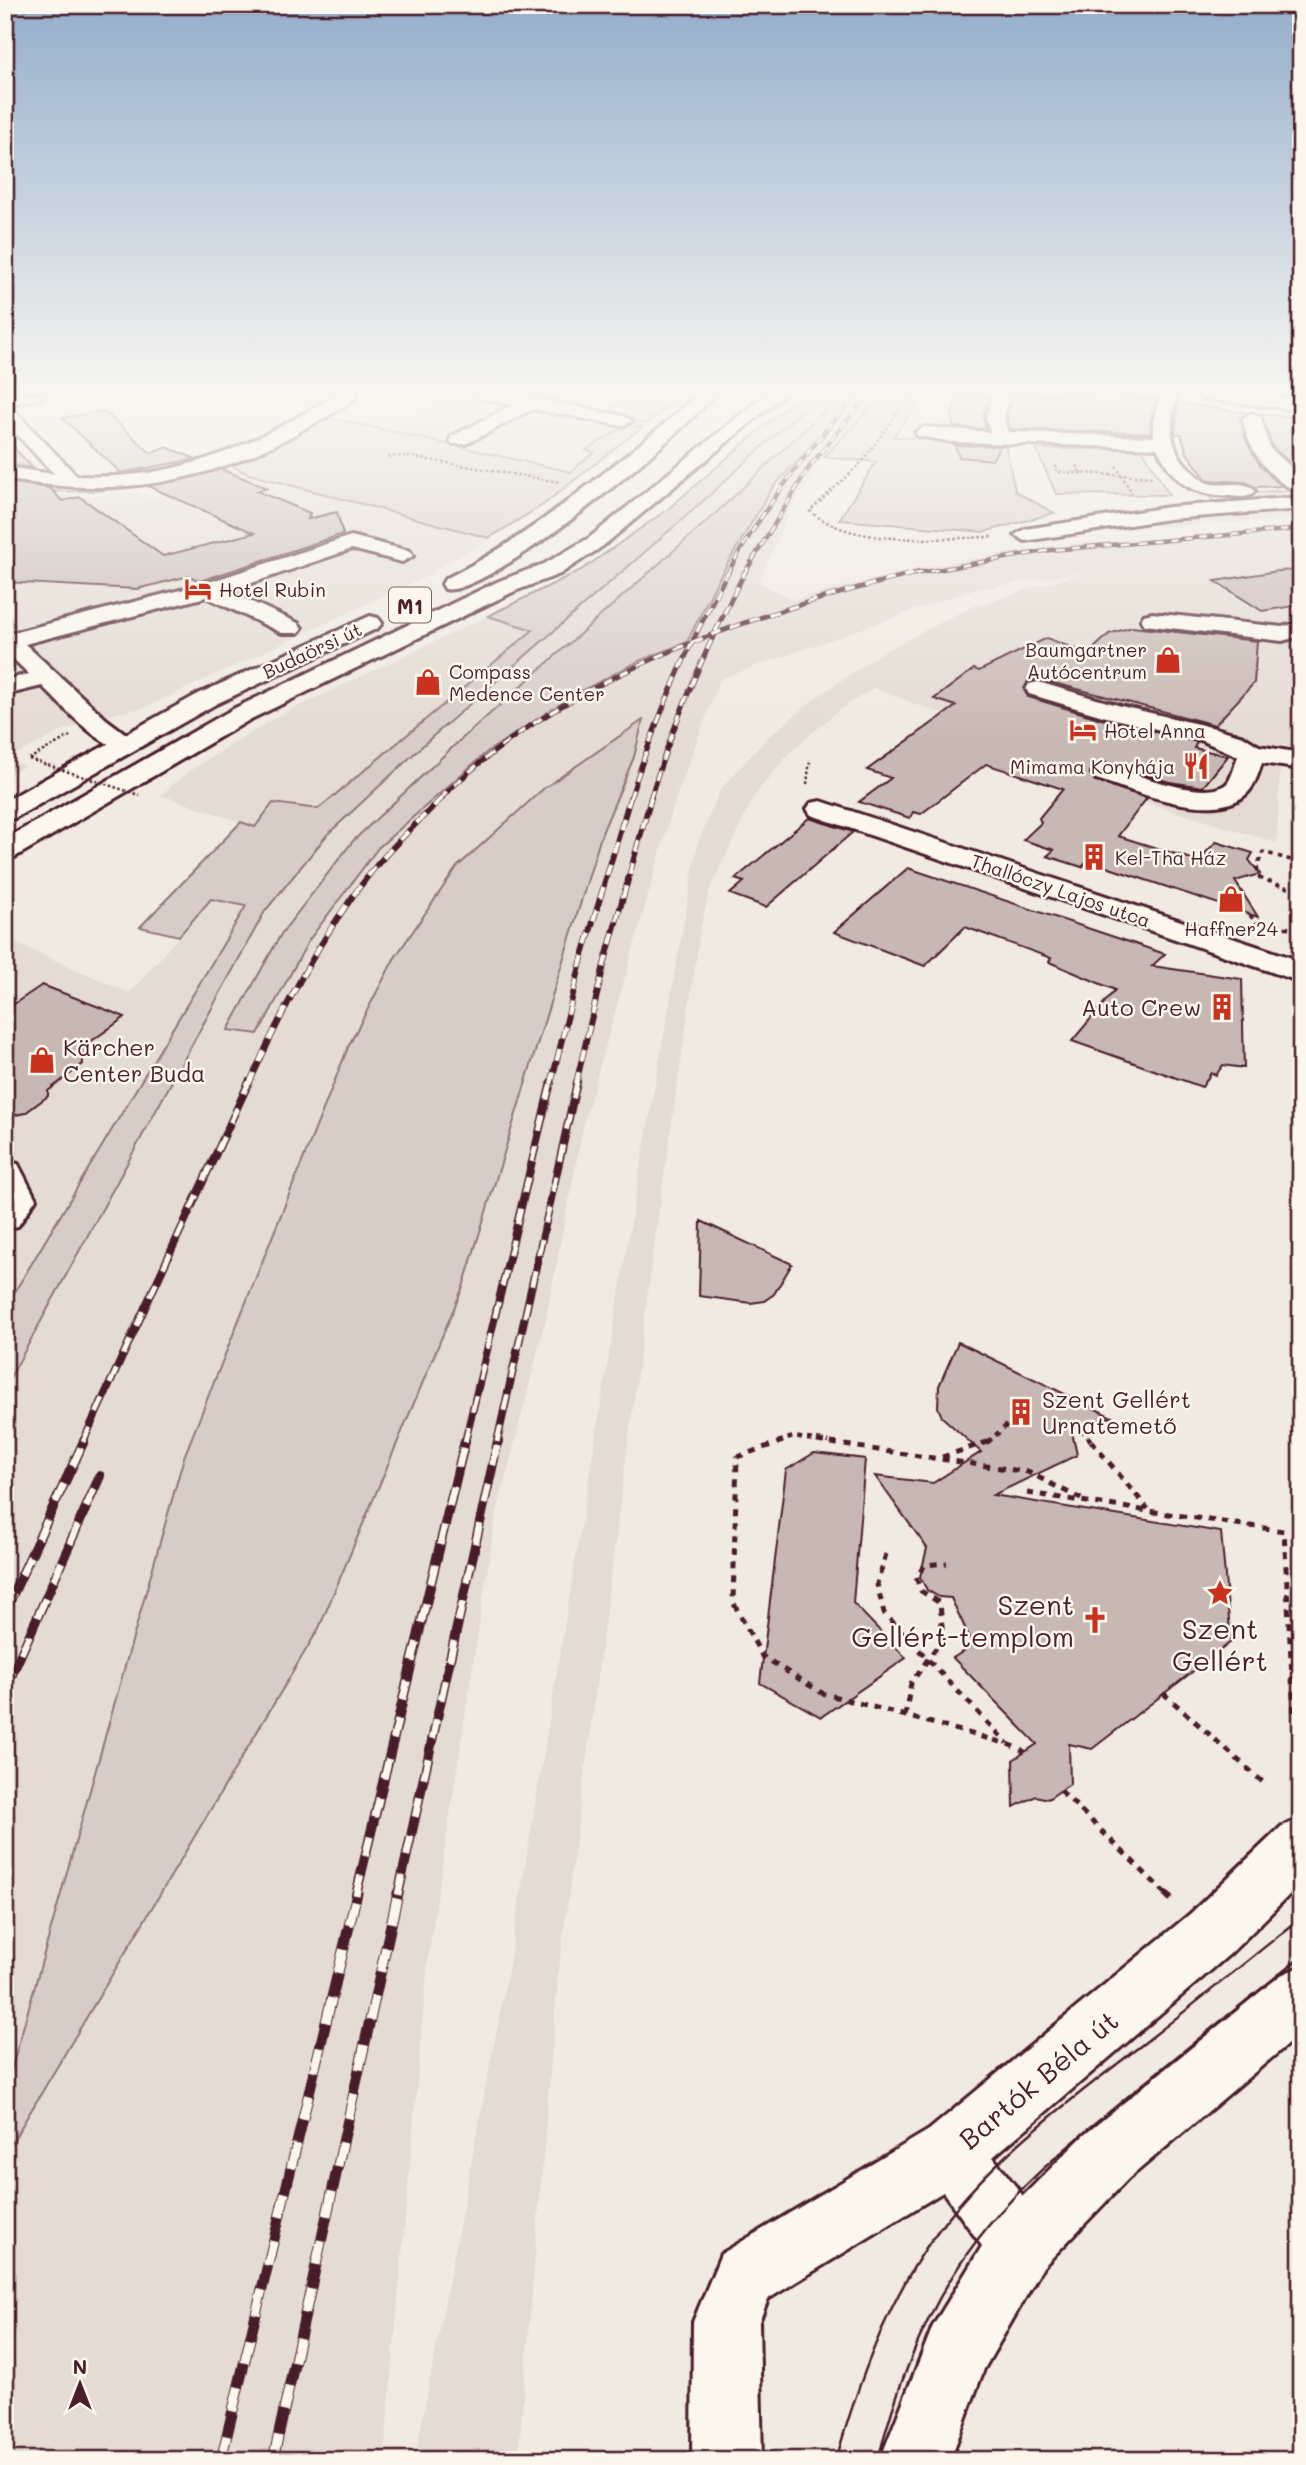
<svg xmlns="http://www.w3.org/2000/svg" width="1306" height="2465" viewBox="0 0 1306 2465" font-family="Mali,sans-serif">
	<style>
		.built { fill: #e4dbd2 }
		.green { fill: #d8ccc6; stroke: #917678; stroke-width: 2 }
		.building { fill: #c8b8b3; stroke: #4a1f2b; stroke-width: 2 }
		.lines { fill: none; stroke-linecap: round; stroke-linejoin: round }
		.minor-casing { stroke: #4a1f2b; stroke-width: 6 }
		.major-casing { stroke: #4a1f2b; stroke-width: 6 }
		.path-far4 { stroke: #4a1f2b; stroke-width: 2.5; stroke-dasharray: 2.5 2.5; stroke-linecap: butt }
		.path-far3 { stroke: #4a1f2b; stroke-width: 3.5; stroke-dasharray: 4.5 4.5; stroke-linecap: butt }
		.path-far2 { stroke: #4a1f2b; stroke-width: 4.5; stroke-dasharray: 5 5; stroke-linecap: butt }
		.path-far1 { stroke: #4a1f2b; stroke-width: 5; stroke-dasharray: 7 7; stroke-linecap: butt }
		.path { stroke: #4a1f2b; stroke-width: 7; stroke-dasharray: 9 9; stroke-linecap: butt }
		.minor { fill: #fbf7ec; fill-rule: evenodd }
		.major { fill: #fbf7ec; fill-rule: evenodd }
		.tram { stroke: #4a1f2b; stroke-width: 2.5 }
		.rail-far5-casing { stroke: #4a1f2b; stroke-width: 4.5 }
		.rail-far4-casing { stroke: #4a1f2b; stroke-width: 5 }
		.rail-far3-casing { stroke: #4a1f2b; stroke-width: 6 }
		.rail-far2-casing { stroke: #4a1f2b; stroke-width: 8 }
		.rail-far1-casing { stroke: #4a1f2b; stroke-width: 10 }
		.rail-casing { stroke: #4a1f2b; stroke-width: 11 }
		.rail-far5 { stroke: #fbf7ec; stroke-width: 2.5; stroke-dasharray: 8; stroke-linecap: butt }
		.rail-far4 { stroke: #fbf7ec; stroke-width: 3.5; stroke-dasharray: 10; stroke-linecap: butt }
		.rail-far3 { stroke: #fbf7ec; stroke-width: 4.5; stroke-dasharray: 12; stroke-linecap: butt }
		.rail-far2 { stroke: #fbf7ec; stroke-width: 5; stroke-dasharray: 16; stroke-linecap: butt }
		.rail-far1 { stroke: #fbf7ec; stroke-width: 7; stroke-dasharray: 20; stroke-linecap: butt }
		.rail { stroke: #fbf7ec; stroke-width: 9; stroke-dasharray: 25; stroke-linecap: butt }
		.path-bridge { stroke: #4a1f2b; stroke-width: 2.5; stroke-dasharray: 2.5 2.5; stroke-linecap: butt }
		.labels { text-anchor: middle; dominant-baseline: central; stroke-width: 5; stroke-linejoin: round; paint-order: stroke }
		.far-poi-label { font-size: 19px; fill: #4a1f2b; stroke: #fbf7ec; text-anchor: start }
		.far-street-label { font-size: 19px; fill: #4a1f2b; stroke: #fbf7ec }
		.shield { fill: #fbf7ec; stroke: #7f6065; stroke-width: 2 }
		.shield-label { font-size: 21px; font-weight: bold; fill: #4a1f2b }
		.poi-label { font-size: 23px; fill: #4a1f2b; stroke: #fbf7ec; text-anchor: start }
		.near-poi-label { font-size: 28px; fill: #4a1f2b; stroke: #fbf7ec; text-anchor: end }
		.near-street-label { font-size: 28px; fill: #4a1f2b; stroke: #fbf7ec }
	</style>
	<rect width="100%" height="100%" fill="#f0eae0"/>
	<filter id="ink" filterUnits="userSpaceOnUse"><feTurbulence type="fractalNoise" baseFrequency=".0143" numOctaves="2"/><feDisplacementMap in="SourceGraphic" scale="14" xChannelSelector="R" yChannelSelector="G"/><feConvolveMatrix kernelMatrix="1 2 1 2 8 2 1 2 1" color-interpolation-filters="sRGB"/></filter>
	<g filter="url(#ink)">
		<!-- built -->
		<g class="built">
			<path d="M458,394H495L631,421L587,449L595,452L571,472L383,428Z"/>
			<path d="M820,394H842L714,515L457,743L353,841L281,934L229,1030L258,1033L309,940L378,848L487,752L579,692L639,661L687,642L719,578L772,488L861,394H883L824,457L790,512L759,582L792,599L934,565L1050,546L1301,528V754L1281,743L1277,843L1076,781L1095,761L925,708L874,688L839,710L789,753L754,796L710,889L701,925L657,1223L558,1975L518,2460H415L508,1970L631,1222L698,843L720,790L766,739L817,697L881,653L971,607L1084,572L968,591L720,679L675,800L584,1122L545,1322L495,1520L428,1958L384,2460H5V2154L319,1628L463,1286L602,833L634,757L642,720L544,789L184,1457L5,2092V1387L265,911L327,835L432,737L692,511Z"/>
			<path d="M240,470L491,539L432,571L434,573L144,708L120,712L64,730L7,759L24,766L5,777V493L82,497L136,491L151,498Z"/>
			<path d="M1301,508V519L1156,527L1149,522Z"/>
			<path d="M488,616L534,629L318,809L273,803L255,827L161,795L189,771L278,716Z"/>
			<path d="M211,899L247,906L5,1308V938L130,993Z"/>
		</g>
		<!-- green -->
		<g class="green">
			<path d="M636,394H684L646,424L602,415Z"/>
			<path d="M801,394H820L692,511L432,737L327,835L265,911L5,1387V1308L246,906L211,899L179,936L140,927L241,822L255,827L273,803L318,809L533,630L488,616L583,569L668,509Z"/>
			<path d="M842,394H861L772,488L719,578L687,642L639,661L579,692L487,752L378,848L309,940L258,1034L228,1030L281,934L353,841L457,743L714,515Z"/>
			<path d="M883,394H925L893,437L1005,442L1015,491L1054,513L984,532L839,520L876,462L824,457Z"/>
			<path d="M323,416L571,472L594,452L586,450L627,425L642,427L543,505L489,538L249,474L230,465Z"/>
			<path d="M1036,449H1142L1169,495L1056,494Z"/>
			<path d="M178,479C121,494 64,492 5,491V481C62,490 120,484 178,479Z"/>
			<path d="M1301,490V502L1210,505L1214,502L1207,494Z"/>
			<path d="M643,720L634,757L602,833L463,1287L319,1628L5,2154V2092L184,1457L349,1045L394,959L457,867L543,789Z"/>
		</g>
		<!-- building -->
		<g class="building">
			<path d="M958,394H990L983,417L986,429L953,427L952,414Z"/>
			<path d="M1013,394H1103L1156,400L1150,421L1151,433L1010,429L1007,418Z"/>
			<path d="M1178,403L1247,413L1240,418L1247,442L1260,465L1283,486L1255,487L1246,482L1207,480L1187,453L1181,434H1175Z"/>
			<path d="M104,411L151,453L167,447L196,459L121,473L62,418Z"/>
			<path d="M1260,414L1301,418V472L1272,447Z"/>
			<path d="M5,438L33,468L5,464Z"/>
			<path d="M955,445L1000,446L992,460L959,457Z"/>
			<path d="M221,469L267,488L257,491L310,513L308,519L337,512L343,534L200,581L189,576L137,589L5,582V482L50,488L62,501L80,497L163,556L254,533L148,486Z"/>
			<path d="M1301,570V605L1262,611L1215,581L1278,571Z"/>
			<path d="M1132,627L1257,641L1254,683L1215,725L1039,679L1028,681L1024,690L1028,697L1105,720L1197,742L1194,748L1228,756L1203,787L1169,782L1106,762L1094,766L1090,774L1095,781L1147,798L1118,836L1198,861L1216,842L1253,853L1249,860L1260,874L1235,881L1258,917L1088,861L1082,867L1047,856L1054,850L1023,840L1041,823L1039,818L1063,789L986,764L921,814L913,812L910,818L859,802L891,778L867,770L956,706L934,699L974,669L979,671L1047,638L1088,654L1109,634Z"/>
			<path d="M809,818L853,832L766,907L730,894L744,882L735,879Z"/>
			<path d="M908,868L1165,954L1152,966L1242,979L1244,1068L1223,1065L1216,1075L1211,1073L1202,1087L1072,1041L1115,990L1049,962L1051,958L965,927L925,966L834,932Z"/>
			<path d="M42,985L125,1017L82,1048L83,1064L48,1091V1096L25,1113L5,1117V1010Z"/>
			<path d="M701,1221L792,1264L774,1294L764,1301L751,1303L699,1296Z"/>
			<path d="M958,1342L1112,1417L1071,1428L1077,1455L993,1495L1221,1532L1231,1642L1092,1749L1069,1744L1070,1784L1048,1799L1036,1796L1014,1807L1013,1760L1037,1744L953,1658L973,1645L951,1598L939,1597L927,1590L920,1577L927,1548L875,1476L933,1483L981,1452L942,1417L938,1407L939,1386Z"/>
			<path d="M814,1453L865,1459L853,1603L906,1658L821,1717L760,1683L786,1470Z"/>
		</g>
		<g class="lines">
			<defs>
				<g id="minor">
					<path d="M44,394L42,398L5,405V395Z"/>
					<path d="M337,394H358C346,409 321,419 304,429C208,485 115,498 5,479V467L54,474L5,422V406L11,407L77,476C180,481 251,446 337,394Z"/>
					<path d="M477,394H514L623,416L632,421L623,426L533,409L466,444H452L450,440L452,436L513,405L479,398Z"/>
					<path d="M993,394H1011L1004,418L1008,432L1154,437L1153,422L1161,394H1178C1168,422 1168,449 1191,470C1195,474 1202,481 1208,483C1222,488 1245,478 1255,491C1249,499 1239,497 1230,496C1190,494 1175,485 1157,448L953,442L918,436L915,432L924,427L990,432L986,418Z"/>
					<path d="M1197,394H1254L1301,400V410L1205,399Z"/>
					<path d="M1252,413L1261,418L1270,448L1301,476V492C1271,484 1246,447 1243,418Z"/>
					<path d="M1301,497V509L1169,519L1025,541L1015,535L1025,529L1169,507Z"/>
					<path d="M351,536L410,551L413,556L402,562L352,549L228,591L298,623L302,628L298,633H282L206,597L25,644L106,719L138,743L134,749C105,756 62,705 42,686L5,695V680L29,674L5,651V631L12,633L200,585Z"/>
					<path d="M1152,613L1282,627L1301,622V636L1282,641L1144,625L1141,620L1144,615Z"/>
					<path d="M1038,682L1121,706L1215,728L1243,736L1259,746L1301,753V769L1262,763C1258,774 1254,789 1244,796C1209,823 1133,790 1096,779L1092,773L1096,767L1105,765C1129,771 1210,805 1228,782C1233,775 1235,764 1238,756L1198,739L1106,717L1029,694L1026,689L1029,684Z"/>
					<path d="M821,801L1301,961V982L811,815L807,809L811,803Z"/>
					<path d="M5,1161L18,1164L36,1199L18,1226L5,1230Z"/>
					<path d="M1301,1819V1883L1231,1953L993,2157L1023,2196L1084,2135L1281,1975L1301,1966V2033L1128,2179L1043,2267L984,2369L950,2460H880L933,2326L982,2246L943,2192L768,2299L759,2322L762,2460H692L693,2322L721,2254L929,2130L1191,1913L1282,1826Z"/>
				</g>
				<g id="major">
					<path d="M696,394H714C687,432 485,599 445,589L442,584L445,579C511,547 566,503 623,458C648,437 674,418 696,394Z"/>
					<path d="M766,394H785L603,546L560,574L515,591L251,719L15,857L5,860V839L233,709L499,581L544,564L589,538Z"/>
					<path d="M370,616L378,618L382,623L378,628L216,704L15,818L5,820V801L198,694Z"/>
				</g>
			</defs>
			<!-- minor casing -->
			<use href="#minor" class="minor-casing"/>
			<!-- major casing -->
			<use href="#major" class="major-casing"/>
			<!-- path-far4 -->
			<g class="path-far4">
				<path d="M911,394L862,462L810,511C853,548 938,538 992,537"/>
				<path d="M388,457L406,456L559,482"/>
				<path d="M1057,466L1054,468L1060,472L1153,477"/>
				<path d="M1077,466L1080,469L1078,472L1085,475"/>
				<path d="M1116,466L1132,493"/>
				<path d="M29,759L70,736"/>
				<path d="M807,784L810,759"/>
			</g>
			<!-- path-far3 -->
			<g class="path-far3">
				<path d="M1259,878L1291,889"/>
				<path d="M1260,880L1257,867L1263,852L1291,860"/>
				<path d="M1250,915L1257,925"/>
				<path d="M1258,923L1290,928"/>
			</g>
			<!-- path-far2 -->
			<g class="path-far2">
				<path d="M1081,1429L1092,1442"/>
				<path d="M778,1442L793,1437L829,1442"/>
				<path d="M988,1442L1008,1424"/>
			</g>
			<!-- path-far1 -->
			<g class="path-far1">
				<path d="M783,1441L737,1457L733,1602L762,1656L822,1693L1008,1744L1025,1752"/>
				<path d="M817,1441L1028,1472L1083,1500"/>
				<path d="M1091,1441L1148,1509"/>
				<path d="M942,1457L990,1441"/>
				<path d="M1027,1493L1284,1531L1294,1714"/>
				<path d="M886,1554L877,1584L884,1613L1007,1743"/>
				<path d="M1163,1693L1265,1784"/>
				<path d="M905,1716L911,1683L943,1638L940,1603L921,1591L916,1577L925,1565L947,1563"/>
				<path d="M1061,1791L1167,1895"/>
			</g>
			<!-- path -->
			<path class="path" d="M1165,1893L1174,1902"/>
			<!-- minor -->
			<use href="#minor" class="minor"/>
			<!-- major -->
			<use href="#major" class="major"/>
			<!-- tram -->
			<g class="tram">
				<path d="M836,2460C858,2384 885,2307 930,2242C986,2161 1067,2103 1143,2044C1196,2003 1248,1960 1301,1918"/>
				<path d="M878,2460C898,2381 928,2304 978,2239C1014,2191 1061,2152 1107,2114C1171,2060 1236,2009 1301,1957"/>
			</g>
			<defs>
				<g id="rail-far5">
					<path d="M727,574C763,508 808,451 856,394"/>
					<path d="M744,574L810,466L869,394"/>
					<path d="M914,574L1051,550L1301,529"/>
				</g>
				<g id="rail-far4">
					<path d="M440,799C564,675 754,612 921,572"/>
					<path d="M630,799C655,721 688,645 728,572"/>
					<path d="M650,799C674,721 707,645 745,572"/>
				</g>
				<g id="rail-far3">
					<path d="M249,1084C283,1009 320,936 372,871C393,845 418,822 442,798"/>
					<path d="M551,1084L581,962L630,798"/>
					<path d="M576,1084L604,965L651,798"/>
				</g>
				<g id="rail-far2">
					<path d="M83,1442L249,1082"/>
					<path d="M465,1442L551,1082"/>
					<path d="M497,1442L577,1082"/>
				</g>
				<g id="rail-far1">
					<path d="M5,1611L84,1441"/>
					<path d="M5,1690L100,1476"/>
					<path d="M356,1895L465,1441"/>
					<path d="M398,1895L498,1441"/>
				</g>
				<g id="rail">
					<path d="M221,2460L357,1893"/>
					<path d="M273,2460L398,1893"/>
				</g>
			</defs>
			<!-- rail-far5 casing -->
			<use href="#rail-far5" class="rail-far5-casing"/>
			<!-- rail-far4 casing -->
			<use href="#rail-far4" class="rail-far4-casing"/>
			<!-- rail-far3 casing -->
			<use href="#rail-far3" class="rail-far3-casing"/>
			<!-- rail-far2 casing -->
			<use href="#rail-far2" class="rail-far2-casing"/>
			<!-- rail-far1 casing -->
			<use href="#rail-far1" class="rail-far1-casing"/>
			<!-- rail casing -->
			<use href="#rail" class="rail-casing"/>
			<!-- rail-far5 -->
			<use href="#rail-far5" class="rail-far5"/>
			<!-- rail-far4 -->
			<use href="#rail-far4" class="rail-far4"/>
			<!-- rail-far3 -->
			<use href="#rail-far3" class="rail-far3"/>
			<!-- rail-far2 -->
			<use href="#rail-far2" class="rail-far2"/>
			<!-- rail-far1 -->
			<use href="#rail-far1" class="rail-far1"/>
			<!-- rail -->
			<use href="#rail" class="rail"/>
			<!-- path-bridge -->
			<path class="path-bridge" d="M29,759L139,795"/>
		</g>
	</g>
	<!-- sky -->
	<linearGradient id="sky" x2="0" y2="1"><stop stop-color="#95aecc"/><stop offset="0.53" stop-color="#f8f6f1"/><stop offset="1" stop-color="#f8f6f1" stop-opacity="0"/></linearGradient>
	<rect width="1306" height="740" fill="url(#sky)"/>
	<!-- icons -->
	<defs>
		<symbol id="hotel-bare" viewBox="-9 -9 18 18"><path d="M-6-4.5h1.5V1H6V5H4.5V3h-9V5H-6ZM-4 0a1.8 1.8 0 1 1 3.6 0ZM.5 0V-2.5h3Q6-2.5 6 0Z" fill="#c8321e" stroke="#fbf7ec" stroke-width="2.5" paint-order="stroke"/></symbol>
		<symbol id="shop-bare" viewBox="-9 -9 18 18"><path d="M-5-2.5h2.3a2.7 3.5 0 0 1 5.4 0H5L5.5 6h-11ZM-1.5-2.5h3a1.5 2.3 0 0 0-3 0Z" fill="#c8321e" stroke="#fbf7ec" stroke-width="2.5" paint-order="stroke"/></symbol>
		<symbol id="restaurant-bare" viewBox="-9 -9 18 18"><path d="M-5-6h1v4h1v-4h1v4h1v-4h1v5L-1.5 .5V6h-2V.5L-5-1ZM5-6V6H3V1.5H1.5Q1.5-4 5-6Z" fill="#c8321e" stroke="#fbf7ec" stroke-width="2.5" paint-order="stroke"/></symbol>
		<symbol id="building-bare" viewBox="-9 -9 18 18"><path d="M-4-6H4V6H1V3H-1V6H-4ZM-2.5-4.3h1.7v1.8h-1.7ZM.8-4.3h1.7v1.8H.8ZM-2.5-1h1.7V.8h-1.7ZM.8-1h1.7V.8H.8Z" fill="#c8321e" stroke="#fbf7ec" stroke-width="2.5" paint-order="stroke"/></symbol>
		<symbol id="sight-bare" viewBox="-9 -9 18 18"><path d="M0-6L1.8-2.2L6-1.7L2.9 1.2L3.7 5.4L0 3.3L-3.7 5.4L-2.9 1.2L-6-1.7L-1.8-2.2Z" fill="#c8321e" stroke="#fbf7ec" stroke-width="2.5" paint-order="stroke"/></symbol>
		<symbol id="church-bare" viewBox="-9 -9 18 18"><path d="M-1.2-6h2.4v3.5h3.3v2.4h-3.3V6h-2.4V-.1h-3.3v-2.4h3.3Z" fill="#c8321e" stroke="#fbf7ec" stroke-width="2.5" paint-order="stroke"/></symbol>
	</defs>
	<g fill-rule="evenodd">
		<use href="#hotel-bare" x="179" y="570" width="38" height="38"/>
		<use href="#shop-bare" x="1149" y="641" width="38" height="38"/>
		<use href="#shop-bare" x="409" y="663" width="38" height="38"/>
		<use href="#hotel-bare" x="1064" y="711" width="38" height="38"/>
		<use href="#restaurant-bare" x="1177" y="747" width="38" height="38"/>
		<use href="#building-bare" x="1075" y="838" width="38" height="38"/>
		<use href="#shop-bare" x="1212" y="880" width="38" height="38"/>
		<use href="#building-bare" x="1203" y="988" width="38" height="38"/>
		<use href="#shop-bare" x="23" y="1041" width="38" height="38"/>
		<use href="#building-bare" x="1002" y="1393" width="38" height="38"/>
		<use href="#sight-bare" x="1201" y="1574" width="38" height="38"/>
		<use href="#church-bare" x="1076" y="1601" width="38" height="38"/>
	</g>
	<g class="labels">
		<!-- far-poi labels -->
		<g class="far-poi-label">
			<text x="219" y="589">Hotel Rubin</text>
			<text x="1147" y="649" text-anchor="end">Baumgartner<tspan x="1147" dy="22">Autócentrum</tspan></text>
			<text x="449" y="671">Compass<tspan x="449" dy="22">Medence Center</tspan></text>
			<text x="1104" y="730">Hotel Anna</text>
			<text x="1175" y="766" text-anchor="end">Mimama Konyhája</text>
			<text x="1115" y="857">Kel-Tha Ház</text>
			<text x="1231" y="928" text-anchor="middle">Haffner24</text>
		</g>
		<!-- far-street labels -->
		<g class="far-street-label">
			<text transform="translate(312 650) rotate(-25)">Budaörsi út</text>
			<text transform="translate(1061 890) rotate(19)">Thallóczy Lajos utca</text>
		</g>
		<!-- shield labels -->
		<rect class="shield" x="389" y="587.5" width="42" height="35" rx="5"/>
		<g class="shield-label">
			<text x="410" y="605">M1</text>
		</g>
		<!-- poi labels -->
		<g class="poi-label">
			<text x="1201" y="1007" text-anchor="end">Auto Crew</text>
			<text x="63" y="1047">Kärcher<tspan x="63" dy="26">Center Buda</tspan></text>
			<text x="1042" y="1399">Szent Gellért<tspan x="1042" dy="26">Urnatemető</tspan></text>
		</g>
		<!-- near-poi labels -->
		<g class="near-poi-label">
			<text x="1074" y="1604">Szent<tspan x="1074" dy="32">Gellért-templom</tspan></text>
			<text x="1220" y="1628" text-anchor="middle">Szent<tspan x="1220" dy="32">Gellért</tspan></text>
		</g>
		<!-- near-street labels -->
		<g class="near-street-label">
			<text transform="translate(1038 2079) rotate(-40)">Bartók Béla út</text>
		</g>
	</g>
	<!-- margin -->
	<rect width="1306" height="2465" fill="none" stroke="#fbf7ec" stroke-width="28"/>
	<rect x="14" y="14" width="1278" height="2437" fill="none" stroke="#4a1f2b" stroke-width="2.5" filter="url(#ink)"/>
	<!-- north arrow -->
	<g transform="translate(80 2384)" stroke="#fbf7ec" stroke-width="5" paint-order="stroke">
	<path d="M0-5L12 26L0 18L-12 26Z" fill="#4a1f2b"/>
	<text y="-10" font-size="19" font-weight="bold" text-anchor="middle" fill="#4a1f2b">N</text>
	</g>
</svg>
